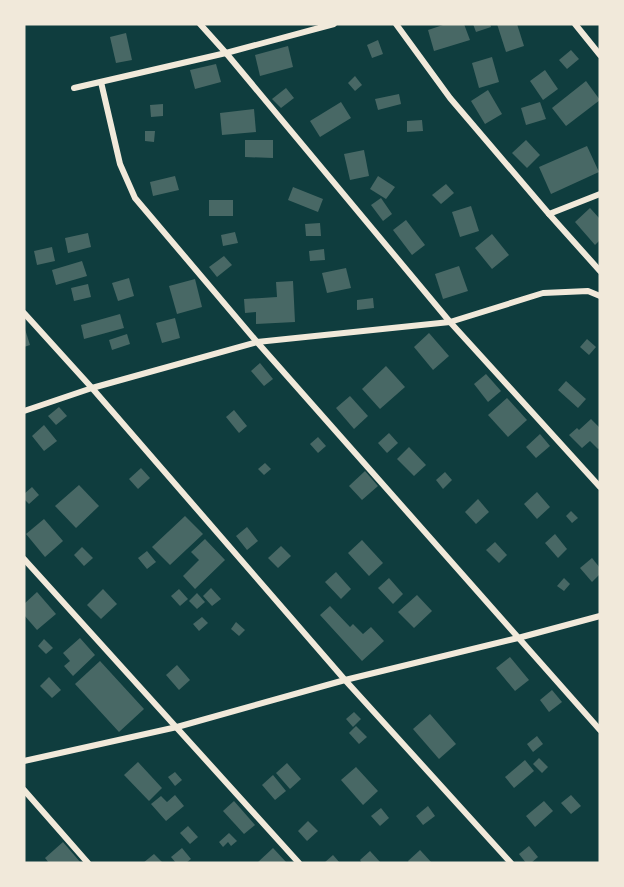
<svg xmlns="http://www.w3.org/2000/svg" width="624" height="887" viewBox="0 0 624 887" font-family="Arial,sans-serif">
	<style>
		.building { fill: #486865 }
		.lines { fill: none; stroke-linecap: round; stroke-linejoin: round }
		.minor { stroke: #f1e9da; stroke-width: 6 }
	</style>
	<rect width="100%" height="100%" fill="#0f3d3e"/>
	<!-- building -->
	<g class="building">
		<path d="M446,24H464L470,40L434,51L428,30Z"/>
		<path d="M473,24H490L491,27L476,32Z"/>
		<path d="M497,24H517L524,46L506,52Z"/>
		<path d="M126,33L132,60L116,63L110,37Z"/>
		<path d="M378,40L383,54L372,58L367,45Z"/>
		<path d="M288,46L293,67L260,76L255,55Z"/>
		<path d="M571,50L579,59L567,69L559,60Z"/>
		<path d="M492,57L499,82L479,88L472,63Z"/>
		<path d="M216,64L221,82L195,89L190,70Z"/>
		<path d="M545,70L558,89L543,100L530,81Z"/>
		<path d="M355,76L362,85L355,91L348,83Z"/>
		<path d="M586,81L600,100L566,126L552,108Z"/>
		<path d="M286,88L294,98L281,108L272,99Z"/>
		<path d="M488,90L502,114L485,124L471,101Z"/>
		<path d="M399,94L401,104L378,110L375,99Z"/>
		<path d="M341,102L351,118L320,137L310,121Z"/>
		<path d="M540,102L546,119L526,125L521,108Z"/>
		<path d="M163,104V116L151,117L150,105Z"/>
		<path d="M254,109L256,132L222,135L220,113Z"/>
		<path d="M422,120L423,131L407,132V121Z"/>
		<path d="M145,131H155L154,142L145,141Z"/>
		<path d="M245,140H273V158L245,157Z"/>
		<path d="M526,140L540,155L527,168L512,153Z"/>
		<path d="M587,146L599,172L551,194L539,167Z"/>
		<path d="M364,150L369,176L350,180L344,154Z"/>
		<path d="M175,176L179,190L153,196L150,182Z"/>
		<path d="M378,176L395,187L386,199L370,189Z"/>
		<path d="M446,184L454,193L441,204L432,195Z"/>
		<path d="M293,187L323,199L318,212L288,200Z"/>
		<path d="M381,198L392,214L383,221L371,205Z"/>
		<rect x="209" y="200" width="24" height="16"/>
		<path d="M471,206L479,231L460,237L452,212Z"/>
		<path d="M590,208L600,219V240L595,245L575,222Z"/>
		<path d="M406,220L425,245L412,255L393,230Z"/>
		<path d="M320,223L321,236H306L305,224Z"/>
		<path d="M235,232L238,243L223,246L221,235Z"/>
		<path d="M88,233L91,247L68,253L65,238Z"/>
		<path d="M492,234L509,255L492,269L475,248Z"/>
		<path d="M52,247L55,261L37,265L34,251Z"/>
		<path d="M324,249L325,260L310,261L309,251Z"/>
		<path d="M224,256L232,265L217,277L209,267Z"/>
		<path d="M82,261L87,276L56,285L52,270Z"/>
		<path d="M459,266L468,291L443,299L435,274Z"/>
		<path d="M346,268L351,288L327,293L322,273Z"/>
		<path d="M129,278L134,296L118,301L112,283Z"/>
		<path d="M195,279L202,307L177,314L169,286Z"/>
		<path d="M293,281L295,322L256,324V312L245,313L244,299L277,297L276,282Z"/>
		<path d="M88,284L91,297L74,301L71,288Z"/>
		<path d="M373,298L374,308L357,310V300Z"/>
		<path d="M120,314L124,328L84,339L81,325Z"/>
		<path d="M175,318L180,338L162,343L156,323Z"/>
		<path d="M24,326L30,345L24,347Z"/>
		<path d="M429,333L449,356L433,370L414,347Z"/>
		<path d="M127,334L130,344L112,350L109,340Z"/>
		<path d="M587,339L596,347L589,355L580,347Z"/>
		<path d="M260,363L273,379L264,386L251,371Z"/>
		<path d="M386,366L405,387L380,409L362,389Z"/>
		<path d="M486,374L501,391L488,402L474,384Z"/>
		<path d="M566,381L586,399L578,408L558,390Z"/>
		<path d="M350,396L368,416L354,429L336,408Z"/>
		<path d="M507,398L527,420L508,437L488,415Z"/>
		<path d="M59,407L67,416L56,425L48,416Z"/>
		<path d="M234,410L247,426L239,433L226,417Z"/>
		<path d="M591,419L600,428V448L598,449L590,441L582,448L569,435L577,428L579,430Z"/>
		<path d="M44,425L57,441L44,451L32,436Z"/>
		<path d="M389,433L398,443L387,453L378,443Z"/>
		<path d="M540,434L550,446L536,458L526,447Z"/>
		<path d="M318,437L326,446L318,453L310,444Z"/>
		<path d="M409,447L426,465L414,476L397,459Z"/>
		<path d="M265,463L271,469L264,475L258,469Z"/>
		<path d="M141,468L150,478L138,489L129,479Z"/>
		<path d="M365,471L378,486L362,500L349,486Z"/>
		<path d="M445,472L452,480L443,489L436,480Z"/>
		<path d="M79,485L99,506L76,528L55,506Z"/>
		<path d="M32,487L39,495L29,504L24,499V494Z"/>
		<path d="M537,492L550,507L537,519L524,504Z"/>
		<path d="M478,499L489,512L476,524L465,512Z"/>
		<path d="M571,511L578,518L572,523L566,516Z"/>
		<path d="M185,516L203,534L170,565L152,547Z"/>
		<path d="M44,519L63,541L45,557L26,534Z"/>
		<path d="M247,527L258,541L247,550L236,536Z"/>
		<path d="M555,534L567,549L558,558L545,543Z"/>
		<path d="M205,539L225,560L195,589L183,576L199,560L191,552Z"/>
		<path d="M362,540L383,563L369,576L348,553Z"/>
		<path d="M495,542L507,555L499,563L486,550Z"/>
		<path d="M281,546L291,556L278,568L268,558Z"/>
		<path d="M82,547L93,558L84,566L74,555Z"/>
		<path d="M147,551L156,562L147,569L138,558Z"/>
		<path d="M592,558L600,568V574L592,582L580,568Z"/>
		<path d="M336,572L351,589L341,599L325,582Z"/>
		<path d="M389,578L403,594L393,604L378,588Z"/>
		<path d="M564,578L570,584L564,591L557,586Z"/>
		<path d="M211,588L221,599L212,606L203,596Z"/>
		<path d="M103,589L117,604L101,619L87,605Z"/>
		<path d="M179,589L188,599L180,606L171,596Z"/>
		<path d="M37,592L56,614L37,630L24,615V604Z"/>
		<path d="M197,593L205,602L197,609L189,601Z"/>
		<path d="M417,595L432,611L414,628L398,612Z"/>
		<path d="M330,606L350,627L353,624L363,634L371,627L384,641L362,661L320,615Z"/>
		<path d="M202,617L208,623L199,631L193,624Z"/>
		<path d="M236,622L245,630L239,636L231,629Z"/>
		<path d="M80,638L95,655L73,676L64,666L70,661L63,653Z"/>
		<path d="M44,639L53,648L46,654L38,646Z"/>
		<path d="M510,657L529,680L515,691L496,668Z"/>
		<path d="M100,661L144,709L119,732L75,684Z"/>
		<path d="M177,665L190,680L179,690L166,675Z"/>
		<path d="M49,677L61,690L52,698L40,686Z"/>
		<path d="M552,690L562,702L549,712L540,700Z"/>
		<path d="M354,712L361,719L353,727L346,719Z"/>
		<path d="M430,714L456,744L439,759L413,729Z"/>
		<path d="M356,726L367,737L359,744L349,733Z"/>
		<path d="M537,736L543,744L533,752L527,744Z"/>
		<path d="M539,758L548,767L542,773L533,764Z"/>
		<path d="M525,760L534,771L514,788L505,777Z"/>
		<path d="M138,762L162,788L149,801L124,775Z"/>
		<path d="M287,763L301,779L290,789L276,773Z"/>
		<path d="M356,767L378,791L363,805L341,780Z"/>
		<path d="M175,772L182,780L175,786L168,777Z"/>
		<path d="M273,775L286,791L275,800L262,785Z"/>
		<path d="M175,795L184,806L166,821L151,804L161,796L167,802Z"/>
		<path d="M571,795L581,806L571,814L561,803Z"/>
		<path d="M234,801L255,825L244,834L223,811Z"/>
		<path d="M544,801L553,811L535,827L526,816Z"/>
		<path d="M428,806L435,816L423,825L416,816Z"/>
		<path d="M381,808L389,818L380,826L371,816Z"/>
		<path d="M308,821L318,831L307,841L298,831Z"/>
		<path d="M188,826L198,837L190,844L180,833Z"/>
		<path d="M229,833L237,841L231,846L228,842L223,847L219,842Z"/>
		<path d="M63,842L81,863H49L45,858Z"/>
		<path d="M529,846L538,857L531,863H526L519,854Z"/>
		<path d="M182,848L191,859L186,863H176L171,857Z"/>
		<path d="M273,848L287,863H257Z"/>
		<path d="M420,850L432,863H409L408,861Z"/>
		<path d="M370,851L381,863H362L360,860Z"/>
		<path d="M154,854L163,863H143Z"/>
		<path d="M333,855L340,863H324Z"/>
	</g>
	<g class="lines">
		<!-- minor -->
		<g class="minor">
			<path d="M200,24L226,53L450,322L600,487"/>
			<path d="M396,24L450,98L549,214L600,271"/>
			<path d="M575,24L600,55"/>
			<path d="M101,82L120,164L135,198L257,342L600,730"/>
			<path d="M74,88L226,53L334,24"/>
			<path d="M549,214L600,194"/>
			<path d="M24,313L92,388L345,680L511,863"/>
			<path d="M24,411L92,388L257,342L450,322L543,293L588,291L600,296"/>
			<path d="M24,559L299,863"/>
			<path d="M24,761L177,727L345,680L518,638L600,616"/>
			<path d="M24,790L88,863"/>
		</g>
	</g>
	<!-- border -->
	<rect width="624" height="887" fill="none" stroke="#f1e9da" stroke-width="51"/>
</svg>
